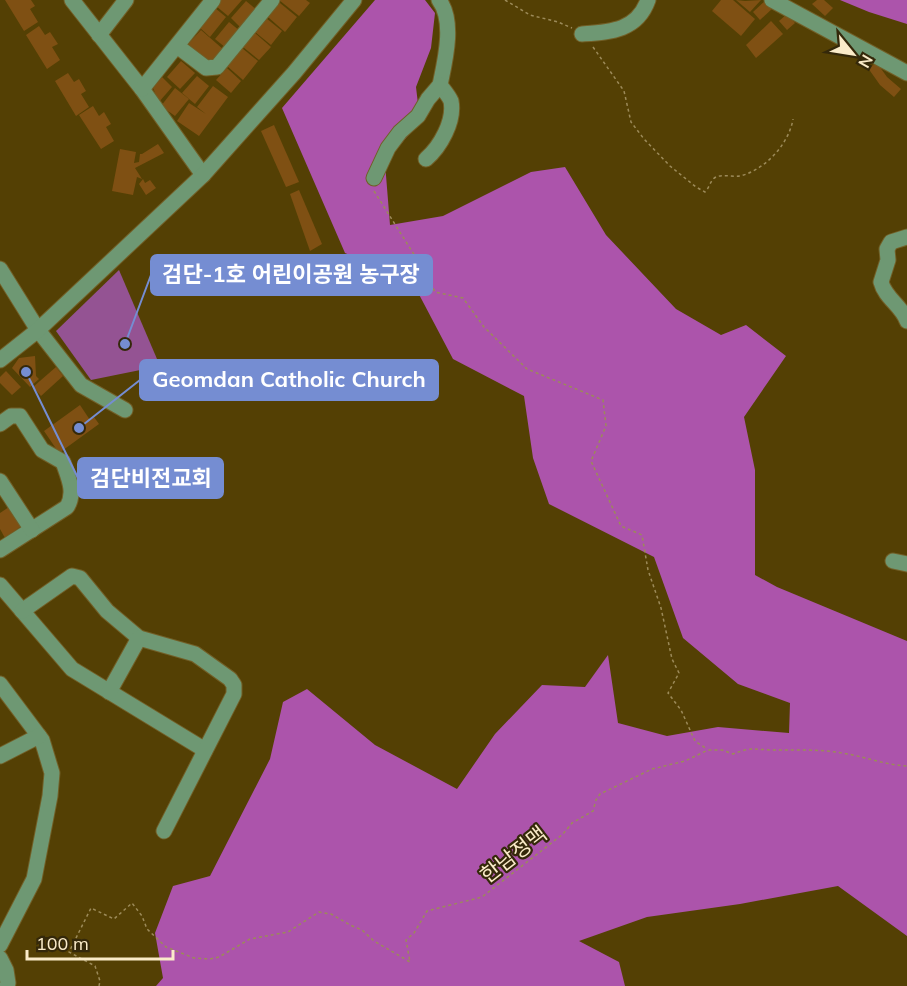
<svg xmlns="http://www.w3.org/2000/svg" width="907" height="986" viewBox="0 0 907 986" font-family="Mulish,'Noto Sans KR',sans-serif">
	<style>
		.green { fill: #945393 }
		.forest { fill: #ac54ab }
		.building { fill: #7f5013 }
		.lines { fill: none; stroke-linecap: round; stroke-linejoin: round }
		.minor-casing { stroke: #725f27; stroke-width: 17 }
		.path { stroke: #9c8a59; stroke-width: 1.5; stroke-dasharray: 3 3; stroke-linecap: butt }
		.minor { stroke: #6e9873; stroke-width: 15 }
		.labels { text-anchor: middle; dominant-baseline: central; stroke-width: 4.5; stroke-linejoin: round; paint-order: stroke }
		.street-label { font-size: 21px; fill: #faebc9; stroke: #34280a }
		.leader { fill: none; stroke: #758dd2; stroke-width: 2 }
		.callout-dot { fill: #758dd2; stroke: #34280a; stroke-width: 2 }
		.callout { fill: #758dd2; stroke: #758dd2; stroke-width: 2 }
		.callout-label { font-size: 22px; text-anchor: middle; font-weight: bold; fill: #fff }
	</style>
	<rect width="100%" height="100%" fill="#544004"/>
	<!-- green -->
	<path class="green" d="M119,270L160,366L91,380L56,331Z"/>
	<!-- forest -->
	<g class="forest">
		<path d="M375,0H425L435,13L431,48L416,87L420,121L385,163L390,225L443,216L531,172L565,167L606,235L676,309L721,335L746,325L786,356L744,417L755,470V575L777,587L907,641V936L838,886L740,904L647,917L579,941L619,962L625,986H156L163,978L155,933L173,886L210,876L270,759L283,702L307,689L375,745L457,789L495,734L542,685L585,687L608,655L618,723L667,736L718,727L789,733L790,703L738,684L683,638L654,557L549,504L533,458L524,396L453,359L413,283L345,253L282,108Z"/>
		<path d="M840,0H907V24L869,12Z"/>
	</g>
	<!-- building -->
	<g class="building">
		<path d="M5,0H31L35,6L30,9L38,22L24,31Z"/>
		<path d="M221,0H242L228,16L216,6Z"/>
		<path d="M279,0H306L310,3L299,16Z"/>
		<path d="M721,0H733L755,19L741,36L712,11Z"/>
		<path d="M736,0L745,1L761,0L750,12Z"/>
		<path d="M766,0L774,7L760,20L753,12Z"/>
		<path d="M817,0H824L833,8L825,16L812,4Z"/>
		<path d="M246,1L258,11L242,29L231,18Z"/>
		<path d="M280,3L297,17L285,32L268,17Z"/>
		<path d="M215,8L226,17L210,37L199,27Z"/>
		<path d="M787,14L795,23L787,30L779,21Z"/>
		<path d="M266,18L282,31L271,45L255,32Z"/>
		<path d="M771,21L783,34L756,58L746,45Z"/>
		<path d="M229,22L240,31L226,48L215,39Z"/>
		<path d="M39,26L45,35L50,32L58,44L52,47L60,60L47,69L26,35Z"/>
		<path d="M201,30L224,50L211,64L188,44Z"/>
		<path d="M255,33L271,47L259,60L243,47Z"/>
		<path d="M242,48L258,61L243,80L227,66Z"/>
		<path d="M181,61L195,73L180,89L167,77Z"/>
		<path d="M877,63L887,77L901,89L894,97L880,85L868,68Z"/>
		<path d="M227,68L241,81L231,93L216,80Z"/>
		<path d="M68,73L74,82L79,79L86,91L81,94L89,107L76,116L55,81Z"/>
		<path d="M197,76L209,86L195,104L182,93Z"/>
		<path d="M162,77L172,87L159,102L153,88Z"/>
		<path d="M213,86L228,97L199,136L177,121L189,103L206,114L197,107Z"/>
		<path d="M175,88L189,99L175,116L161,106Z"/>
		<path d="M93,106L99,116L104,112L111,124L106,127L114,141L101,149L79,115Z"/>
		<path d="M274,125L299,182L286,187L261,131Z"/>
		<path d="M158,144L164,153L135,168L142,179L137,177L133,195L112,191L120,149L136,152L134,163L139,162L140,154H142Z"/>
		<path d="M143,179L145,183L150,180L156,188L146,195L139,184Z"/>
		<path d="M299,190L322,244L310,251L290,194Z"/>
		<path d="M35,356L36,376L39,379L30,387L12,368L19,358Z"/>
		<path d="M56,367L63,376L41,396L33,387Z"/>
		<path d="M6,371L21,387L12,395L0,383V377Z"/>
		<path d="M80,405L90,420L94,417L99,424L59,453L44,431Z"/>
		<path d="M9,507L23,525L5,538L0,529V513Z"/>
	</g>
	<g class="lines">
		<defs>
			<g id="minor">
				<path d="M72,0L142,89L203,175"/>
				<path d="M772,0L907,73"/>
				<path d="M582,34C610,32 637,31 648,0"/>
				<path d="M99,35L126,0"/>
				<path d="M177,46L206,68L217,67L272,0"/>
				<path d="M142,89L213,0"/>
				<path d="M426,159C440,147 455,121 451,101C449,96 443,89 440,85C445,61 455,21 439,0"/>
				<path d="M374,178L388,148L400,132L418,116L428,99L440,85"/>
				<path d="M907,237L891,242L887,249L888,260L881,282C885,298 902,306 907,321"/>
				<path d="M0,269L38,330L81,385L125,410"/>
				<path d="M0,360L38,330L203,175L294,73L354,0"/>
				<path d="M0,424L11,416H20L42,450L63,462C68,477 76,492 67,507L0,550"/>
				<path d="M0,481L32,530"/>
				<path d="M893,561L907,564"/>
				<path d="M0,585L72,669L205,750"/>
				<path d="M22,611L72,576L80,578L107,611L139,638L195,654L230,679L234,685V694L164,831"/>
				<path d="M0,684L42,740L52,773L50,796L34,879L0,945"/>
				<path d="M109,692L139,638"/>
				<path d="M0,756L39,736"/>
				<path d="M0,958L6,970L8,983L7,986"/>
			</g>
		</defs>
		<!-- minor casing -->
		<use href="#minor" class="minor-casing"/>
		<!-- path -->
		<g class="path">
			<path d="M505,0L530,15L558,22L572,28"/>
			<path d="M593,47L624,91L631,122L644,139L670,166L696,187L705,192C710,187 710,180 716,177C723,174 732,177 740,176C765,170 789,144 793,119"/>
			<path d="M374,191L420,264L435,292L463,298L484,327L527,369L603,400L606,426L591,461L621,526L642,535L648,570L661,608L672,659L679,673L668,693L681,710L695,741L707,749"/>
			<path d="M99,986L100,981L95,966L69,952L91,908L114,919L132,903L142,916L147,929L166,947L194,958L210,959L219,957L250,939L288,932L319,912L331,914L350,925L362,930L374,941L410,962L406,940L414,933L427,911L482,897L563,834L572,823L593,811L596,800L600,794L652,769L685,761L708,750H722L733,754C753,746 755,750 774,750C798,750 823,749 848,754C868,758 887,765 907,766"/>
		</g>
		<!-- minor -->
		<use href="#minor" class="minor"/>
	</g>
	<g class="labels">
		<!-- street labels -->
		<g class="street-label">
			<text transform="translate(513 854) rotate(-38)">한남정맥</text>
		</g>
	</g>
	<!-- callouts -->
	<path class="leader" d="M125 344L151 275M79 428L140 380M26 372L78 478"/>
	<g class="callout-dot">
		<circle cx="125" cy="344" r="6"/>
		<circle cx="79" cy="428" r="6"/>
		<circle cx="26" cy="372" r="6"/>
	</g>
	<g class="callout">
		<rect x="151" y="255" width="281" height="40" rx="6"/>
		<rect x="140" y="360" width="298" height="40" rx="6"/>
		<rect x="78" y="458" width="145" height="40" rx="6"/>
	</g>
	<g class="callout-label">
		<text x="291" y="282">검단-1호 어린이공원 농구장</text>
		<text x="289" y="387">Geomdan Catholic Church</text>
		<text x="151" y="486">검단비전교회</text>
	</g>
	<!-- north arrow -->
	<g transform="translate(853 54) rotate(120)" stroke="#34280a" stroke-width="4.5" paint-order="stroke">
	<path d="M0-4.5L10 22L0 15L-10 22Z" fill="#faebc9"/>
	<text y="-9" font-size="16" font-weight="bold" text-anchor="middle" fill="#faebc9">N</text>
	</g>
	<!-- scale -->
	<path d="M27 950v9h146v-9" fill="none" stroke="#faebc9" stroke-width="3"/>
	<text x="36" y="950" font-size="18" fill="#faebc9" stroke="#34280a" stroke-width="4.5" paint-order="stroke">100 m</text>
</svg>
